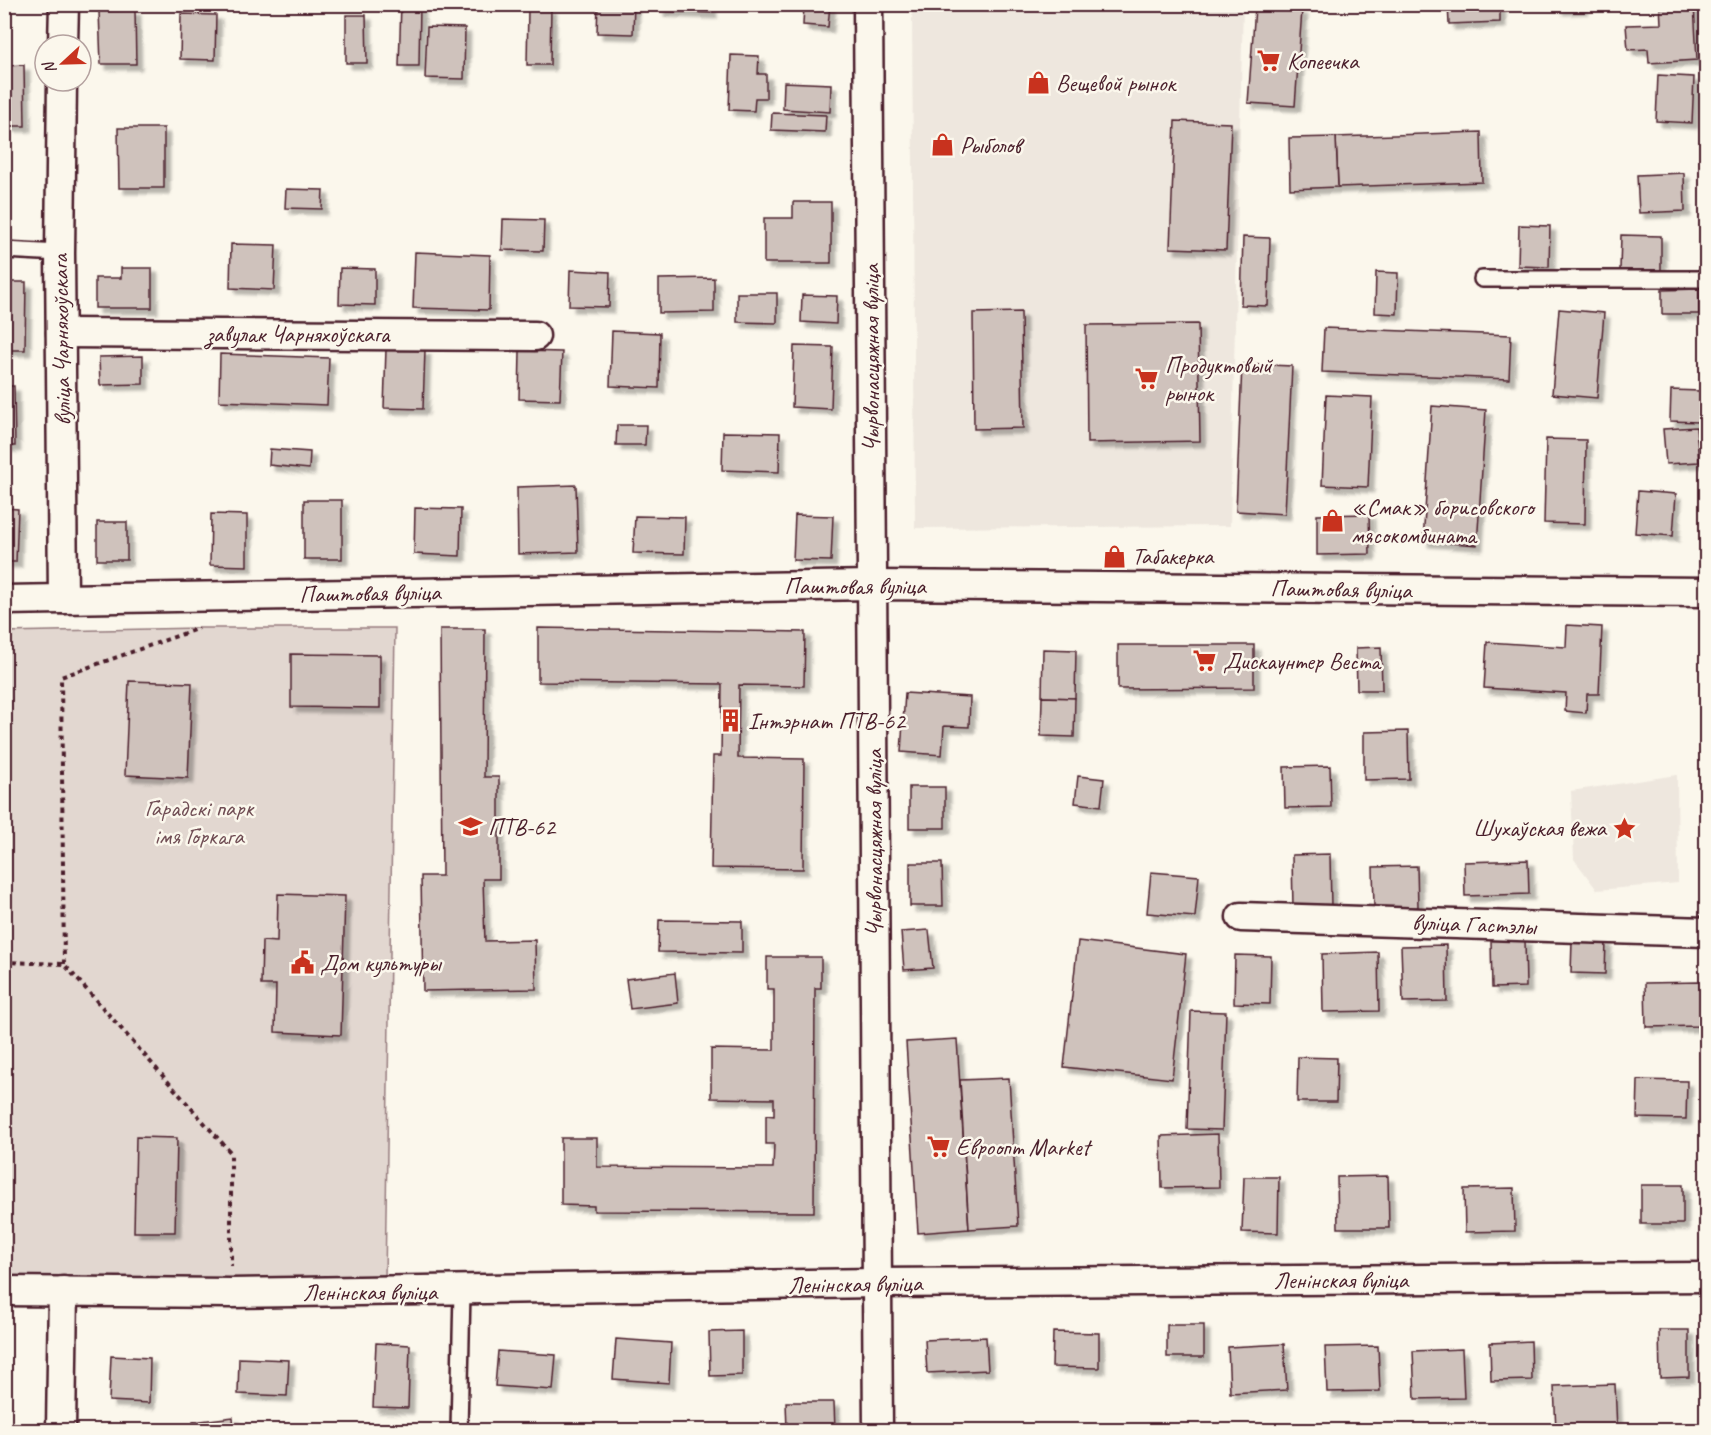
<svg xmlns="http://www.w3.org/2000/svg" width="1711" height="1435" viewBox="0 0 1711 1435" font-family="Caveat,sans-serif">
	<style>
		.built { fill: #eee7de }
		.green { fill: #e2d7d0; stroke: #967b7e; stroke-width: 1.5 }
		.building { fill: #cfc2bc; stroke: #4a1f2b; stroke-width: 1.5; filter: url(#shadow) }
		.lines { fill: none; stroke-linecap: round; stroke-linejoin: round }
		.service-casing { stroke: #4a1f2b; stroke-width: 20 }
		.minor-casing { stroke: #4a1f2b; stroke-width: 33 }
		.path { stroke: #4a1f2b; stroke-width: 4; stroke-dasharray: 4.5 4.5; stroke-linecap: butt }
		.service { stroke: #fbf7ec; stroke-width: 15 }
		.minor { stroke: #fbf7ec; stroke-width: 28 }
		.labels { text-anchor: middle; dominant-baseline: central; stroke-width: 5; stroke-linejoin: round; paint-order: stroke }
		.poi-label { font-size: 24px; fill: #4a1f2b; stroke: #fbf7ec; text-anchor: start }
		.street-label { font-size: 24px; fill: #4a1f2b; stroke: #fbf7ec }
		.park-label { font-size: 24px; fill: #704d54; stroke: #fbf7ec }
	</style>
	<defs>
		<filter id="shadow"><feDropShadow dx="5.5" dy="5.5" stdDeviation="1.5" flood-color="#0004"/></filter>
	</defs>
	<rect width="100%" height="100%" fill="#fbf7ec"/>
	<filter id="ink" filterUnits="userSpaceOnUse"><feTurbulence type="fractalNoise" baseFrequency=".0167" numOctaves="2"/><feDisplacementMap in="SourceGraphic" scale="12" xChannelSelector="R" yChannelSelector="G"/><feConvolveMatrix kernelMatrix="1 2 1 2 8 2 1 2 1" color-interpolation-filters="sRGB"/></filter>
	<g filter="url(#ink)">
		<!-- built -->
		<g class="built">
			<path d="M912,5H1243L1230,526L915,528Z"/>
			<path d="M1677,775L1678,883L1597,890L1574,859L1571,791Z"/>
		</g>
		<!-- green -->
		<path class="green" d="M199,628H395L385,1279L5,1277L4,632Z"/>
		<!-- building -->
		<g class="building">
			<path d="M401,4H420L419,66H399Z"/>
			<path d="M598,4H634L633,34L597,33Z"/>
			<path d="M659,4H711V13L659,11Z"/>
			<path d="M804,4H830L828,27L803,25Z"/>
			<path d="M1448,4H1500V22L1449,24Z"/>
			<path d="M1558,4H1582L1583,8L1558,9Z"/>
			<path d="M1660,4H1694L1697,60L1649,63L1648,49L1628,50L1626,25L1661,24Z"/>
			<path d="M1255,7L1302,10L1295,106L1248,103Z"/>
			<path d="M528,8H551L550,65H527Z"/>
			<path d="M135,10L136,64H101L99,11Z"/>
			<path d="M181,14L216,15L215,60L180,59Z"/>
			<path d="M346,15H366L367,63H346Z"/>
			<path d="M427,27L465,28L464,79L425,78Z"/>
			<path d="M731,55L759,56L758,74H766V98H755L754,111L729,110Z"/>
			<path d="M24,65L25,126H4V66Z"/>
			<path d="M1658,75L1694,77L1692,123L1656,121Z"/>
			<path d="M784,82L831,84L830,112L783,109Z"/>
			<path d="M772,113L826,115L825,132L771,130Z"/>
			<path d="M1175,121L1231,123L1226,250L1170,248Z"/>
			<path d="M118,128H164V188H119Z"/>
			<path d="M1481,132L1482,182L1338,187L1336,137Z"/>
			<path d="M1336,137L1338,187L1290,189L1289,138Z"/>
			<path d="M1684,173L1685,211L1639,213L1637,175Z"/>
			<path d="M286,189L323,190L322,209L285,208Z"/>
			<path d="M793,202H831V263H764V218H793Z"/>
			<path d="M503,219L544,220L543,251L502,250Z"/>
			<path d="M1519,225L1550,226L1549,267L1518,266Z"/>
			<path d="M1621,235L1661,236V271L1620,270Z"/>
			<path d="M1243,237L1270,238L1268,306L1241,305Z"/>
			<path d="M231,244L276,245L274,290L230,288Z"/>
			<path d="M415,252L490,255L489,310L413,308Z"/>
			<path d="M121,268H152V308H95V278H121Z"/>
			<path d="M340,268L375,269V305L339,304Z"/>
			<path d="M570,270L610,272L609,307L569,306Z"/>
			<path d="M1376,272L1398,273L1397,314L1375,313Z"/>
			<path d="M714,278V312L659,313V279Z"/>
			<path d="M4,282H26L25,350H4Z"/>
			<path d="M1699,289V314H1662V290Z"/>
			<path d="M737,293H777V323L737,322Z"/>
			<path d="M802,295L837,296L836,324L801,322Z"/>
			<path d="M1559,309L1604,313L1597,398L1552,394Z"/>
			<path d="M1021,312L1023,428L974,429L973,313Z"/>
			<path d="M1198,324L1200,441L1087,443L1086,325Z"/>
			<path d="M1324,328L1511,335L1509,379L1322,372Z"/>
			<path d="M612,331L660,333L659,388L610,386Z"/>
			<path d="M794,346L833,347L831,409L792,407Z"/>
			<path d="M386,349L425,350L423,409L384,408Z"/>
			<path d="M520,351L562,352L560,400L519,399Z"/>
			<path d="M220,354L329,358L327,405L219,401Z"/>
			<path d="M143,356V384L100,385L99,357Z"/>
			<path d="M1242,364L1292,366L1285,514L1236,511Z"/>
			<path d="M4,386H14L15,446H4Z"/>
			<path d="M1671,390L1700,391L1699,422L1670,421Z"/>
			<path d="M1326,395L1372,397L1368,487L1322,485Z"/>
			<path d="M1432,406L1486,410L1477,545L1423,541Z"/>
			<path d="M617,425H646L645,445H616Z"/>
			<path d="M1696,427L1699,462L1666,464L1663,429Z"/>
			<path d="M723,432L780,433L779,472L722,470Z"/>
			<path d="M1546,439L1586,440L1585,524L1544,523Z"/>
			<path d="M270,449L310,452L309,469L269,465Z"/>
			<path d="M576,485L578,552L518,554L517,487Z"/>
			<path d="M1638,491L1676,494L1673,536L1635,533Z"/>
			<rect x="304" y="500" width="38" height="59"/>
			<path d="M4,508L18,509L16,562H4Z"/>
			<path d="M415,508L461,509L460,556L414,554Z"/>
			<path d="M211,514L247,515V566L210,565Z"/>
			<path d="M1369,514L1370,554L1317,555V515Z"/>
			<path d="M795,515L833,516L831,561L793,560Z"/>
			<path d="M635,516L685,517L684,554L633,553Z"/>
			<rect x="97" y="522" width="30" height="38"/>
			<path d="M1567,625L1602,627L1599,694H1587L1586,713L1565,711L1566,693L1484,688L1487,642L1566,647Z"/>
			<path d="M538,628L805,632L804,686L739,685L738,758L804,759L803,869L711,868L713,756H721L722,684L538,682Z"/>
			<path d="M440,629H485L484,777H499V879H483L485,941L535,940L536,989L423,991L421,876H442Z"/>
			<path d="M1118,645H1254V688L1118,689Z"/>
			<path d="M1381,647L1382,690H1357L1356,648Z"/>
			<path d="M1043,649L1076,650L1075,698L1042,697Z"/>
			<path d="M291,654L380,655V708L291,707Z"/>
			<path d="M129,681L192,683L188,778L125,775Z"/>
			<path d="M905,693L970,697L969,727L944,726L942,755L901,752Z"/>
			<path d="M1042,697L1075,698L1074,737L1041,736Z"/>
			<path d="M1408,731L1409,779L1364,780V732Z"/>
			<path d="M1330,766L1331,807L1285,808L1284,767Z"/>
			<path d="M1078,776L1104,779L1101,806L1075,803Z"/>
			<rect x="909" y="787" width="36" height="41"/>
			<path d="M1330,854L1331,907L1293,908L1292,855Z"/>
			<path d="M1528,860L1529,894L1465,896L1464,862Z"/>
			<path d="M910,863H942L943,906H910Z"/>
			<path d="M1417,866L1418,907L1374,908L1373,867Z"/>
			<path d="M1151,872L1199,876L1195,917L1147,913Z"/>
			<path d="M278,894L345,896L341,1035L275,1032L276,985H261L262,941L277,942Z"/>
			<path d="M659,920L742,921V953L658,952Z"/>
			<path d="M929,930L933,968L904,970L901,932Z"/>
			<path d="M1525,939L1526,987L1492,988L1491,940Z"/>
			<path d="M1078,941L1186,954L1172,1079L1064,1067Z"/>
			<path d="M1572,941H1606L1605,974L1571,973Z"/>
			<path d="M1446,945L1447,1001L1403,1002L1401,946Z"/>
			<path d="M1378,952L1379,1011L1323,1012L1322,954Z"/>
			<path d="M1235,955L1271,956L1270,1004L1234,1003Z"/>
			<path d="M767,957H821V988H815L814,1212L594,1211V1206L561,1205V1138H597V1167L773,1168L774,1144H766V1115L774,1116V1099L711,1098V1049L774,1050V989H767Z"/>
			<path d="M675,973L678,1003L630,1009L626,979Z"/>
			<path d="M1700,982L1701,1026L1646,1027L1645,983Z"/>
			<path d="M1191,1011L1226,1012L1222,1130L1187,1129Z"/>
			<path d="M957,1039L969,1229L918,1233L906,1042Z"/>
			<path d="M1298,1057L1337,1058L1336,1102H1297Z"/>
			<path d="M1009,1078L1018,1226L969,1229L960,1080Z"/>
			<path d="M1638,1080L1687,1081L1686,1119L1637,1118Z"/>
			<path d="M1218,1134L1219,1187L1162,1188L1161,1136Z"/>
			<path d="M136,1137L177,1138L175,1232H134Z"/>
			<path d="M1388,1176L1389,1228H1338L1337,1177Z"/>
			<path d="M1244,1177H1279L1278,1233L1242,1232Z"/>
			<rect x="1641" y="1185" width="42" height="39"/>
			<path d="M1514,1188L1515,1231L1465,1232L1464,1189Z"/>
			<rect x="1167" y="1325" width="37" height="32"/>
			<path d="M1659,1330H1689V1377L1660,1378Z"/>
			<path d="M742,1331V1375L710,1376L709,1332Z"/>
			<path d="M1053,1332L1099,1333V1368L1052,1367Z"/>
			<path d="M986,1337L988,1370L927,1373L925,1340Z"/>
			<path d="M616,1339L671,1343L669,1383L613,1379Z"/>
			<path d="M1531,1341L1532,1380L1491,1381L1490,1343Z"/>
			<path d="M376,1343L410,1345L408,1408L373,1407Z"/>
			<path d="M1284,1344L1287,1390L1230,1393L1228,1347Z"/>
			<path d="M1378,1346L1380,1391L1327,1392L1325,1347Z"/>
			<path d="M1462,1349L1464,1398L1415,1399L1413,1351Z"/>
			<path d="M498,1351L556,1355L553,1390L495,1386Z"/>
			<path d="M111,1356L150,1358L149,1403L109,1401Z"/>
			<path d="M239,1358L289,1360L287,1396L238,1394Z"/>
			<path d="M1615,1384L1617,1430H1556L1554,1386Z"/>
			<path d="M786,1402H834L835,1430H787Z"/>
			<path d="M233,1417L234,1430H194L193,1422Z"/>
		</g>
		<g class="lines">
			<defs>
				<g id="service">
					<path d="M4,250L60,253"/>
					<path d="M1482,279H1706"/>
					<path d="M459,1430L462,1291"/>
				</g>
				<g id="minor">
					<path d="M868,4L878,1430"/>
					<path d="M63,45L64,4"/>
					<path d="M62,81L60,253L63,599"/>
					<path d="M61,333L535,336"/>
					<path d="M4,600L872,585L1706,592"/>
					<path d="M1241,917L1706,932"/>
					<path d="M4,1291L231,1293L876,1283L1706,1277"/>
					<path d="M61,1430L63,1291"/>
				</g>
			</defs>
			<!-- service casing -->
			<use href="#service" class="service-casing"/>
			<!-- minor casing -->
			<use href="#minor" class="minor-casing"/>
			<!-- path -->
			<g class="path">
				<path d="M4,962L64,964L231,1153V1266"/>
				<path d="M64,964L61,677L199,628"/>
			</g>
			<!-- service -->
			<use href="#service" class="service"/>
			<!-- minor -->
			<use href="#minor" class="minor"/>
		</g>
	</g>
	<!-- icons -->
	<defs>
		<symbol id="supermarket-bare" viewBox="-9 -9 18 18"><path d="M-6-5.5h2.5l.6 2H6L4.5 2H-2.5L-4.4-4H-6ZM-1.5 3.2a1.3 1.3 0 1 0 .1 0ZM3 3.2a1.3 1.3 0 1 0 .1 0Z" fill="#c8321e" stroke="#fbf7ec" stroke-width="2.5" paint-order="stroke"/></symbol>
		<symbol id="shop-bare" viewBox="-9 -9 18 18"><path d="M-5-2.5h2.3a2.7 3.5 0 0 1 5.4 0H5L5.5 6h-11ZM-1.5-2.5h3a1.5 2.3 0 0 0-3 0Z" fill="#c8321e" stroke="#fbf7ec" stroke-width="2.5" paint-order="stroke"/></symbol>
		<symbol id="building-bare" viewBox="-9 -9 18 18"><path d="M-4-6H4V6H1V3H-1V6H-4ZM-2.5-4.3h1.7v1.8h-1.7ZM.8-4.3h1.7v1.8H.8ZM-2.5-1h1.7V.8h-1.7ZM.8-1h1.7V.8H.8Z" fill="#c8321e" stroke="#fbf7ec" stroke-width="2.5" paint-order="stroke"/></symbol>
		<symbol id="university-bare" viewBox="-9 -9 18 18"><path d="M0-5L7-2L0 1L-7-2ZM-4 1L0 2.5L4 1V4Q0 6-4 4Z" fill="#c8321e" stroke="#fbf7ec" stroke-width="2.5" paint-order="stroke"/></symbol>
		<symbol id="sight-bare" viewBox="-9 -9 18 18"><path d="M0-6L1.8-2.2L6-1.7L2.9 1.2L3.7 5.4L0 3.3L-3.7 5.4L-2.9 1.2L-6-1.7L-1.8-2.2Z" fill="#c8321e" stroke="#fbf7ec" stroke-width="2.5" paint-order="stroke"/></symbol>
		<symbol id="civic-bare" viewBox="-9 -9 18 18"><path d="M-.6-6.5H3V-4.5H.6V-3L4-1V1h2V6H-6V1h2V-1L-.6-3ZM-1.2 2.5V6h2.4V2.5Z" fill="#c8321e" stroke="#fbf7ec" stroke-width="2.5" paint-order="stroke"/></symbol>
	</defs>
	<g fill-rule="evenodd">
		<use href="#supermarket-bare" x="1252" y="44" width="33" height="33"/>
		<use href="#shop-bare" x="1022" y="66" width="33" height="33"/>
		<use href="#shop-bare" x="926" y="128" width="33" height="33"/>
		<use href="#supermarket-bare" x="1130" y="362" width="33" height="33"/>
		<use href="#shop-bare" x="1316" y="504" width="33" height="33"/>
		<use href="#shop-bare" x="1098" y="540" width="33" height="33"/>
		<use href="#supermarket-bare" x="1188" y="644" width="33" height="33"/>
		<use href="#building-bare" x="714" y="704" width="33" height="33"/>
		<use href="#university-bare" x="454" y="810" width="33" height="33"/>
		<use href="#sight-bare" x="1608" y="812" width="33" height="33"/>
		<use href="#civic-bare" x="286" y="946" width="33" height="33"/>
		<use href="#supermarket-bare" x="922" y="1130" width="33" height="33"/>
	</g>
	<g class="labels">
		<!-- poi labels -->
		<g class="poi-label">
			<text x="1287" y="61">Копеечка</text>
			<text x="1056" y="83">Вещевой рынок</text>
			<text x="960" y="145">Рыболов</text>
			<text x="1165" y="365">Продуктовый<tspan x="1165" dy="28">рынок</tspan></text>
			<text x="1351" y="507">«Смак» борисовского<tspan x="1351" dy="28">мясокомбината</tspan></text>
			<text x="1132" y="556">Табакерка</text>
			<text x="1223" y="661">Дискаунтер Веста</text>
			<text x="748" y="721">Інтэрнат ПТВ-62</text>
			<text x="488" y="827">ПТВ-62</text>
			<text x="1606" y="828" text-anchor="end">Шухаўская вежа</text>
			<text x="320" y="963">Дом культуры</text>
			<text x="956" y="1147">Евроопт Market</text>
		</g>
		<!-- street labels -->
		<g class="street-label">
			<text x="298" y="334">завулак Чарняхоўскага</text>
			<text transform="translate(61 340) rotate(-91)">вуліца Чарняхоўскага</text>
			<text transform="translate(871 358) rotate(-90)">Чырвонасцяжная вуліца</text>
			<text x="855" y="586">Паштовая вуліца</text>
			<text transform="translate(1341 589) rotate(1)">Паштовая вуліца</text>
			<text transform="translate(370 593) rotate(-1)">Паштовая вуліца</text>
			<text transform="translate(874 843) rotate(-90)">Чырвонасцяжная вуліца</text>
			<text transform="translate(1474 924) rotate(2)">вуліца Гастэлы</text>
			<text x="1341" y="1280">Ленінская вуліца</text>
			<text transform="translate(855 1284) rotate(-1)">Ленінская вуліца</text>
			<text x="370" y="1292">Ленінская вуліца</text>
		</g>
		<!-- park labels -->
		<g class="park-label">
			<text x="199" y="808">Гарадскі парк<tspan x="199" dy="28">імя Горкага</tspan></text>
		</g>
	</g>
	<!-- margin -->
	<rect width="1711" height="1435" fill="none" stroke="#fbf7ec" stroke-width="24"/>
	<rect x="12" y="12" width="1687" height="1411" fill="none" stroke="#4a1f2b" stroke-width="2" filter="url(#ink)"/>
	<!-- north arrow -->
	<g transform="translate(63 63) rotate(248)"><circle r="28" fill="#fbf7ec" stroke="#b4a19f" stroke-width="1.5"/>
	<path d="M0-4.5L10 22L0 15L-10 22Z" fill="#c8321e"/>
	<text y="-9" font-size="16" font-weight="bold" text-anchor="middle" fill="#4a1f2b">N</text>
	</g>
</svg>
